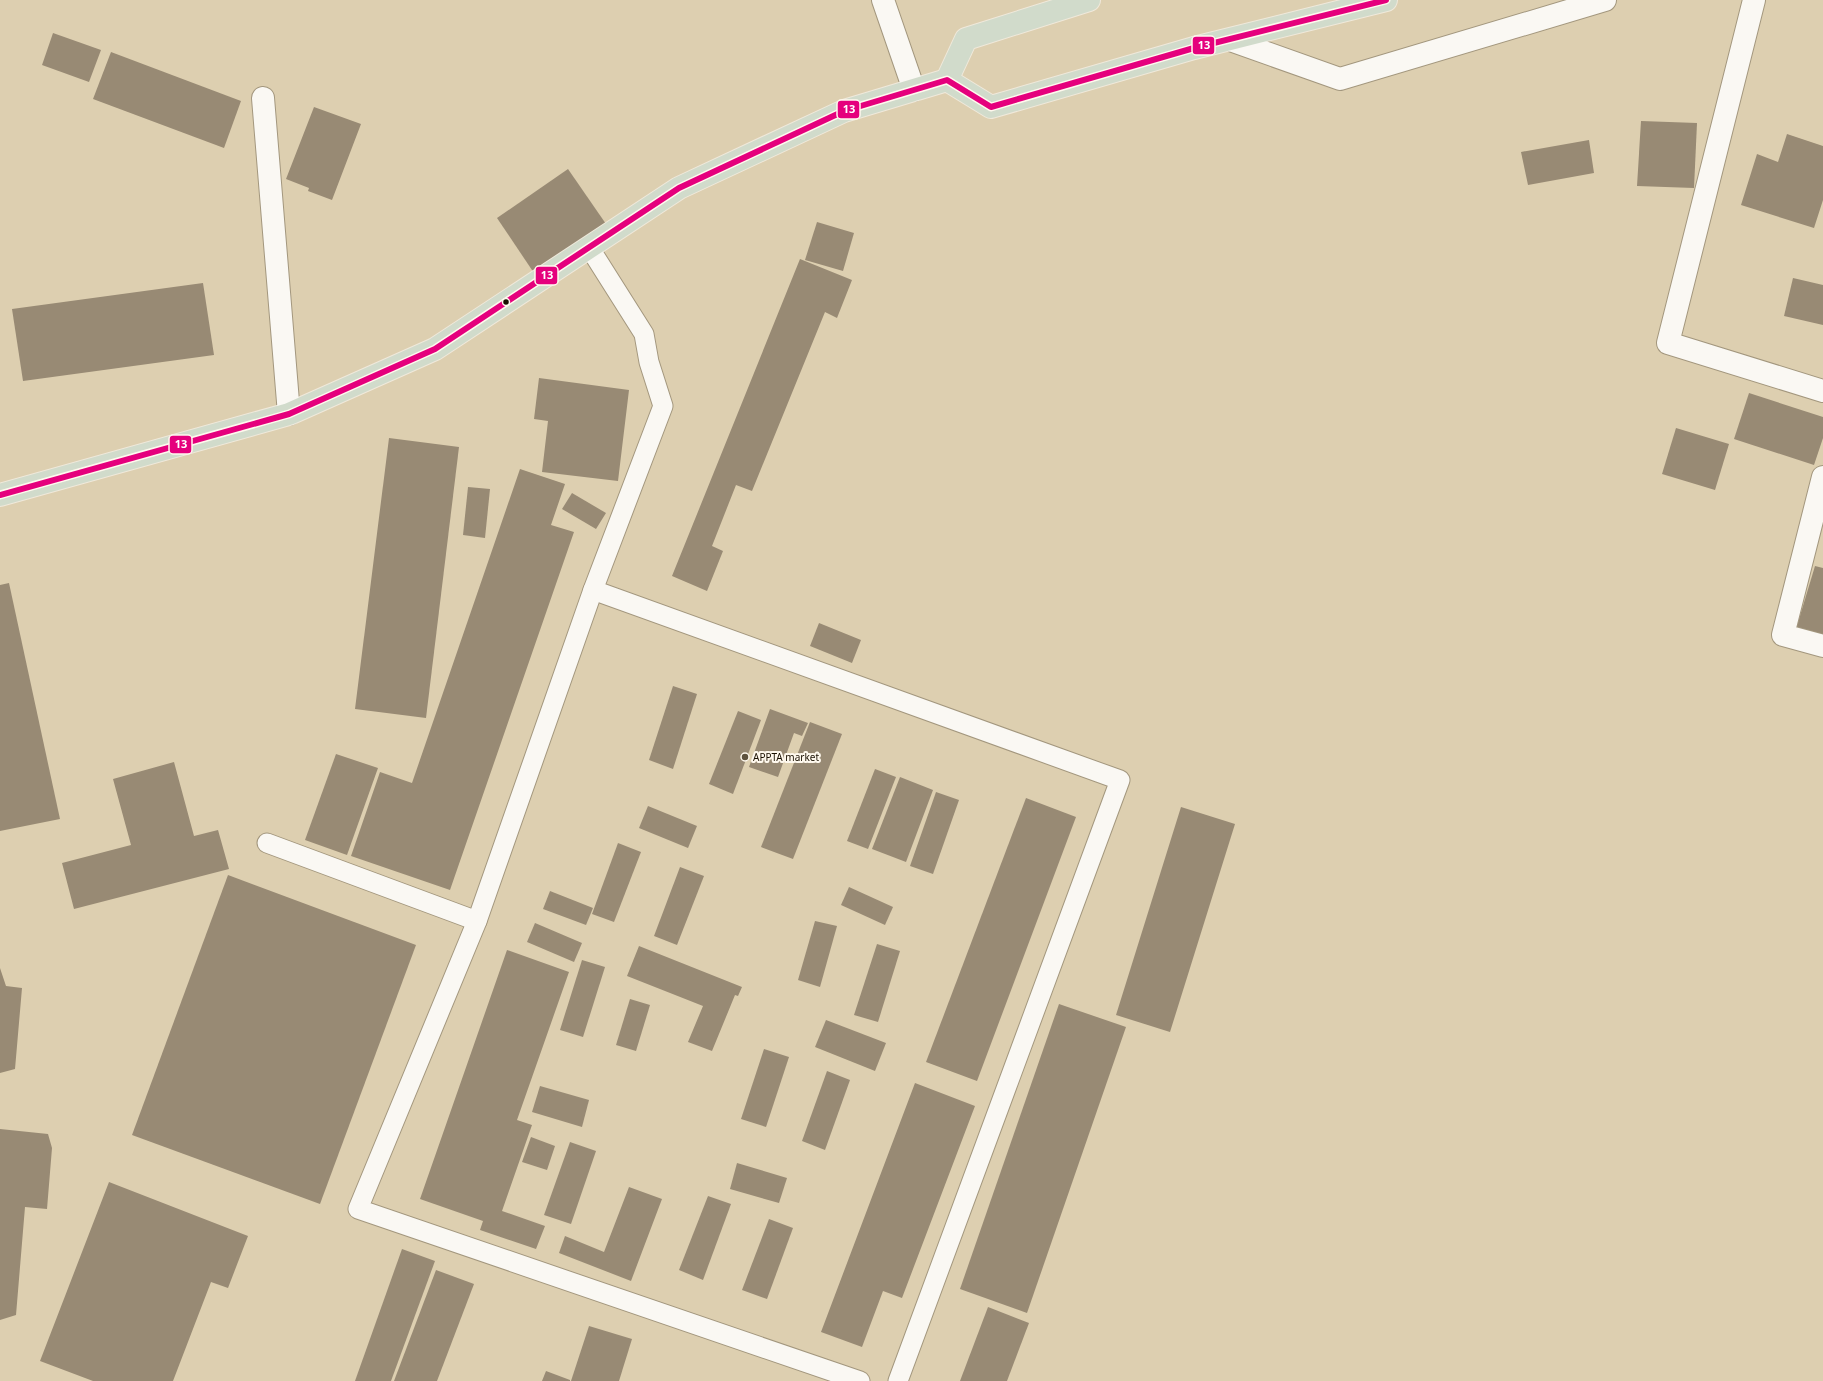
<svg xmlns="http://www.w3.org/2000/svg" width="1823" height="1381" viewBox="0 0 1823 1381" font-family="'Noto Sans',sans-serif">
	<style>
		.building { fill: #988a74 }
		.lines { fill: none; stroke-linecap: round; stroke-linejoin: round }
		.lane-casing { stroke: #a3977e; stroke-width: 21 }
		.street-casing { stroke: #a3977e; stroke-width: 24 }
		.secondary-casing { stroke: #a3977e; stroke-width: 24 }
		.highway-casing { stroke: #f0e9db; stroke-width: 24 }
		.lane { stroke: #faf8f3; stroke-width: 19 }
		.street { stroke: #faf8f3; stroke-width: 22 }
		.secondary { stroke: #faf8f3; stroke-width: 22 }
		.highway { stroke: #d1dbcb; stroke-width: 22 }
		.bus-1-casing { stroke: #fff9ee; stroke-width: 9 }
		.bus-1 { stroke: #e5007d; stroke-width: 6 }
		.bus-dot { fill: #190f00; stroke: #fff9ee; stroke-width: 1.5 }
		.poi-dot { fill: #5e523e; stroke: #fff9ee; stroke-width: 1.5 }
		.labels { text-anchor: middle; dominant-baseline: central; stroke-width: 4; stroke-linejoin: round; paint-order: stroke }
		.poi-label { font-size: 10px; fill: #190f00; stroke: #fff9ee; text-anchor: start }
		.line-badge { stroke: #fff9ee; stroke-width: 1.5 }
		.badge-label { font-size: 11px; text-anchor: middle; font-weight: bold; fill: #fff }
	</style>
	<rect width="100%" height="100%" fill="#ddcfb0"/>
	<!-- building -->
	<g class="building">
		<path d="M53,33L101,50L89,82L42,65Z"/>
		<path d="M111,52L241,101L224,148L93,99Z"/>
		<path d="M314,107L361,124L332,200L308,191L309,188L286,179Z"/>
		<path d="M1641,121L1697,123L1694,188L1637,186Z"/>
		<path d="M1787,134L1823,146V200L1814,228L1741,205L1757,154L1778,162Z"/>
		<path d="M1589,140L1594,173L1528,185L1521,152Z"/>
		<path d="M568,169L606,224L534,273L497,218Z"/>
		<path d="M817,222L854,233L843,271L805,260Z"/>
		<path d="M800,259L852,280L837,318L825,312L752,491L736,485L712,546L723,551L707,591L672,576Z"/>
		<path d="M1793,278L1823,285V325L1784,316Z"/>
		<path d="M203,283L214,355L23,381L12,309Z"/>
		<path d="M539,378L629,390L618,481L542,472L548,421L534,419Z"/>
		<path d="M1749,393L1823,417V438L1814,465L1734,439Z"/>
		<path d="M1676,428L1729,444L1715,490L1662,474Z"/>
		<path d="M389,438L459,447L426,718L355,709Z"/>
		<path d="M520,469L565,484L551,525L574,532L450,890L351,856L380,772L412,783Z"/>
		<path d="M468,487L490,489L485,538L463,535Z"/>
		<path d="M572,493L606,513L596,529L562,509Z"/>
		<path d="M1815,566L1823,568V637L1796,629Z"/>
		<path d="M9,583L60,819L0,831V585Z"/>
		<path d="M819,623L861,640L852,663L810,646Z"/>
		<path d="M673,686L697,694L673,769L649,760Z"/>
		<path d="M770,709L808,723L802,736L794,733L778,777L749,767Z"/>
		<path d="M738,711L761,720L733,794L709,784Z"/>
		<path d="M810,722L842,734L793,859L761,847Z"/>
		<path d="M336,754L378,768L347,855L305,840Z"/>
		<path d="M174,762L194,836L218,830L229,869L74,909L62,863L131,845L113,779Z"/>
		<path d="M875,769L896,777L868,849L847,841Z"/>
		<path d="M900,777L933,790L906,862L872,849Z"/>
		<path d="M936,792L959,800L933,874L910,866Z"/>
		<path d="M1026,798L1076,817L977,1081L926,1062Z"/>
		<path d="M648,806L697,826L688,848L639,828Z"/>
		<path d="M1181,807L1235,824L1170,1032L1116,1015Z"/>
		<path d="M618,843L641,852L614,922L592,914Z"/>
		<path d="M680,867L704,876L677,945L654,936Z"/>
		<path d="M228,875L416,945L320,1204L132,1135Z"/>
		<path d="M849,887L893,907L885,925L841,905Z"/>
		<path d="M550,891L593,908L586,925L543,909Z"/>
		<path d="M815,921L837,926L820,987L798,980Z"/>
		<path d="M535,923L582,943L574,962L527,942Z"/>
		<path d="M877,944L900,951L878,1022L854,1015Z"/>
		<path d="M639,946L742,987L738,996L735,995L712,1051L688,1042L703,1006L627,976Z"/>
		<path d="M507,950L569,972L517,1120L532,1125L502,1211L545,1226L536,1249L480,1230L483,1221L420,1199Z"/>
		<path d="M582,960L605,967L583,1037L560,1030Z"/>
		<path d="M0,968L6,986L22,988L15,1069L0,1073Z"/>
		<path d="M630,999L650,1005L636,1051L616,1045Z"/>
		<path d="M1059,1004L1126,1027L1027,1313L960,1289Z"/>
		<path d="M826,1020L886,1043L875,1071L815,1047Z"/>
		<path d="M764,1049L789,1057L766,1127L741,1119Z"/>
		<path d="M827,1071L850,1080L825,1150L802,1141Z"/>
		<path d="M915,1083L975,1106L902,1298L883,1291L862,1347L821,1332Z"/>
		<path d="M540,1086L589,1100L582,1127L532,1112Z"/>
		<path d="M0,1129L48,1134L52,1148L47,1209L25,1207L16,1315L0,1320Z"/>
		<path d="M531,1137L555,1146L547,1170L522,1162Z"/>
		<path d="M570,1142L596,1151L571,1224L544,1215Z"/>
		<path d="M737,1163L787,1178L779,1203L730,1189Z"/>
		<path d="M109,1182L248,1236L228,1288L211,1282L173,1381H93L40,1361Z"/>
		<path d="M629,1187L662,1199L631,1281L559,1253L565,1236L604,1252Z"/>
		<path d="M708,1196L731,1204L703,1280L679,1270Z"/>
		<path d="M769,1219L793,1228L767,1299L742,1290Z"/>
		<path d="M402,1249L435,1261L391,1381H355Z"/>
		<path d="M436,1270L474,1284L437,1381H394Z"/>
		<path d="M988,1307L1029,1323L1007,1381H960Z"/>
		<path d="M589,1326L632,1339L619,1381H571Z"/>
		<path d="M546,1371L570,1380V1381H542Z"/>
	</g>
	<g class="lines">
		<defs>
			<g id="lane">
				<path d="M589,247L644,334L649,362L663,406L593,590L477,921L358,1209L860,1381"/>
				<path d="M593,590L1120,780L898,1381"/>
				<path d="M267,843L477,921"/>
			</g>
			<g id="street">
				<path d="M1754,0L1668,343L1823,391"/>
				<path d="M1230,40L1340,79L1605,0"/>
				<path d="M263,98L289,414"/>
				<path d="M1823,477L1783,635L1823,646"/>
			</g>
			<path id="secondary" d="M883,0L914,90"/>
			<g id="highway">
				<path d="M947,80L966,39L1089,0"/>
				<path d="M0,495L289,414L435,349L679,188L844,111L947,80L991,107L1194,48L1386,0"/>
			</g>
		</defs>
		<!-- lane casing -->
		<use href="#lane" class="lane-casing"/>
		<!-- street casing -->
		<use href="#street" class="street-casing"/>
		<!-- secondary casing -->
		<use href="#secondary" class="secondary-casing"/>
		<!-- highway casing -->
		<use href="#highway" class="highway-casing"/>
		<!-- lane -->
		<use href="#lane" class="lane"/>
		<!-- street -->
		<use href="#street" class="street"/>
		<!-- secondary -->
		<use href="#secondary" class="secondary"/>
		<!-- highway -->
		<use href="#highway" class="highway"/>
		<defs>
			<path id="bus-1" d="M0,495L289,414L435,349L679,188L844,111L947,80L991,107L1194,48L1386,0"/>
		</defs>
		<!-- bus-1 casing -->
		<use href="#bus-1" class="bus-1-casing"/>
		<!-- bus-1 -->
		<use href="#bus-1" class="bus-1"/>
	</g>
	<!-- markers -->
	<circle class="bus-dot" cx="506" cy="302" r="3.5"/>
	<circle class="poi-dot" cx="745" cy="757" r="4"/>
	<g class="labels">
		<!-- poi labels -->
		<g class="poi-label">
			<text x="753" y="757">APPTA market</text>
		</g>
	</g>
	<g class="line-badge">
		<rect x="1192" y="36" width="23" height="19" rx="4" fill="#e5007d"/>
		<rect x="837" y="100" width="23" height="19" rx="4" fill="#e5007d"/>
		<rect x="535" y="266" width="23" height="19" rx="4" fill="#e5007d"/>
		<rect x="169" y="435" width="23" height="19" rx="4" fill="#e5007d"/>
	</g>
	<g class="badge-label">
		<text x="1204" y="49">13</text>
		<text x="849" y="113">13</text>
		<text x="547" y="279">13</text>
		<text x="181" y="448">13</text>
	</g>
</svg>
